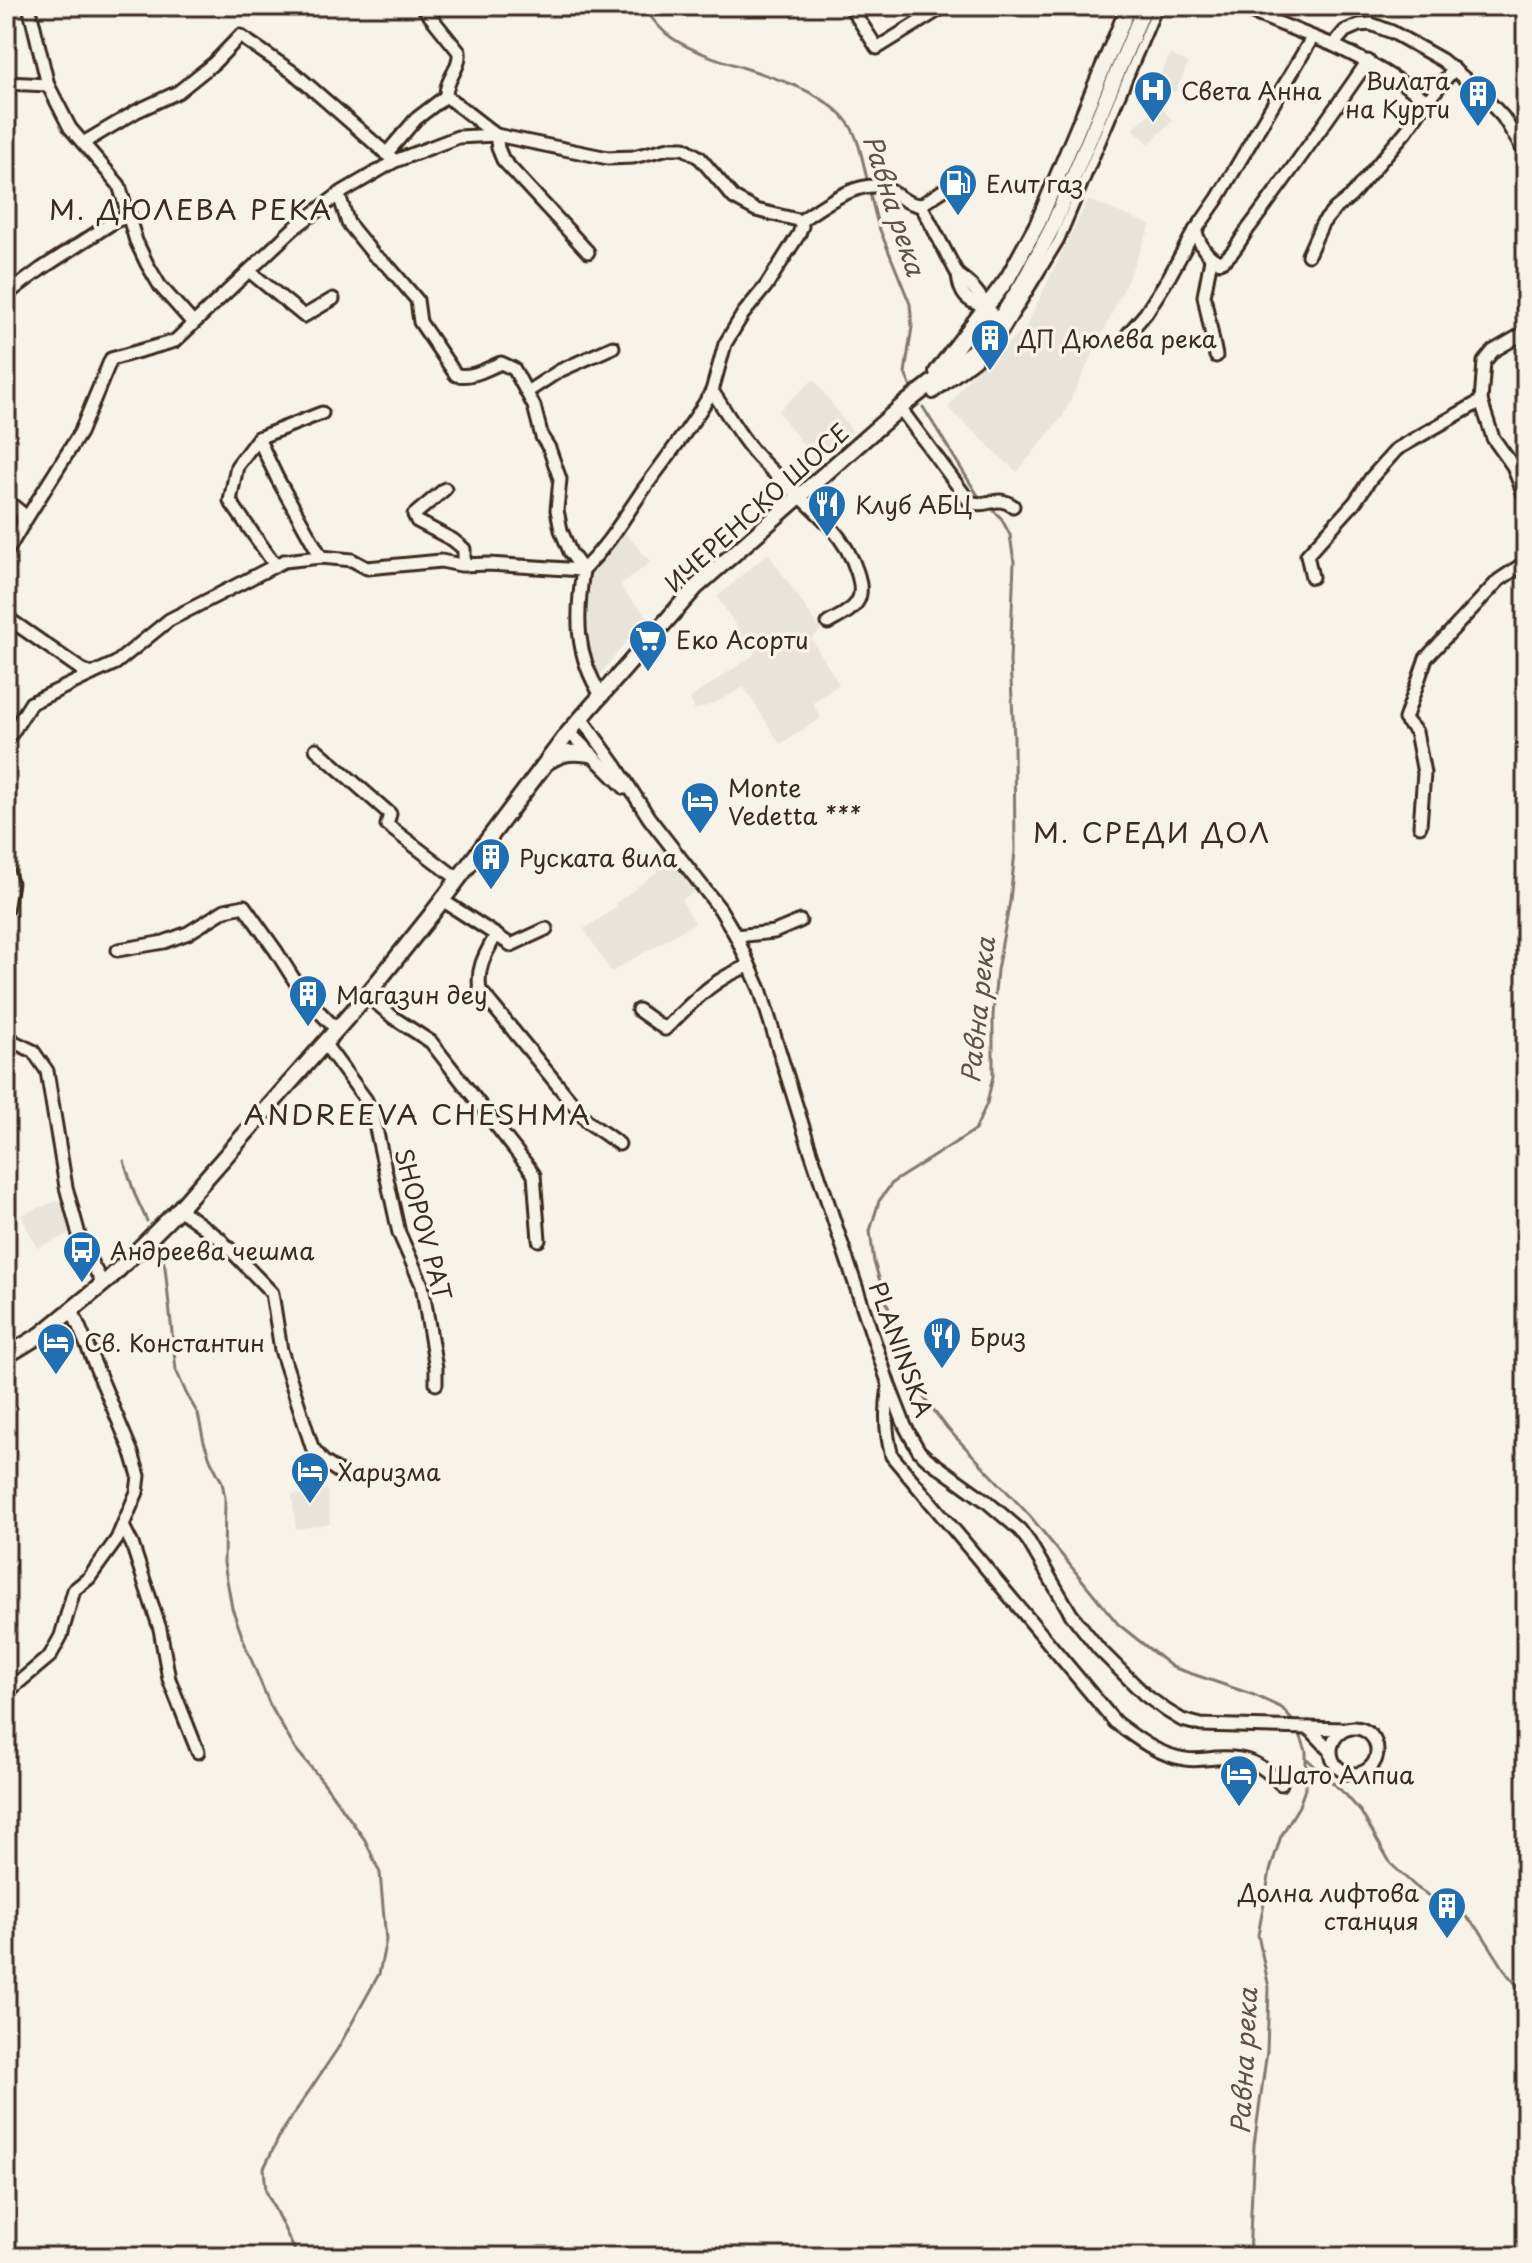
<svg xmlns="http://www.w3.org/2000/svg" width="1532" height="2263" viewBox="0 0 1532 2263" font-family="'Playpen Sans',sans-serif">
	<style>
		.built { fill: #e9e4d9 }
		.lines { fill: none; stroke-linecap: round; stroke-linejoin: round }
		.stream { stroke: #84786c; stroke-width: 3 }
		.pedestrian-casing { stroke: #3b2a1e; stroke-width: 14 }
		.minor-casing { stroke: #3b2a1e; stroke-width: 17 }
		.tertiary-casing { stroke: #3b2a1e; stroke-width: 20 }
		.pedestrian { stroke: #f7f3e8; stroke-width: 8 }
		.minor { stroke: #f7f3e8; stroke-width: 11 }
		.tertiary { stroke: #f7f3e8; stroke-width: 14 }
		.labels { text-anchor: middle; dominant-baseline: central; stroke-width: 7; stroke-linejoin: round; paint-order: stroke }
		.poi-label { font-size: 24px; fill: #3b2a1e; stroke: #f7f3e8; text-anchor: start }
		.street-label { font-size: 24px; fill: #3b2a1e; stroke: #f7f3e8 }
		.water-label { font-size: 26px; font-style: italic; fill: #5f5145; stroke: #f7f3e8 }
		.quarter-label { font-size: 28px; letter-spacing: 2px; fill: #3b2a1e; stroke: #f7f3e8 }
	</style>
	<rect width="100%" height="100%" fill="#f7f3e8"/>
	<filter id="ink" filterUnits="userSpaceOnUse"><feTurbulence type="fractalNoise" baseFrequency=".0125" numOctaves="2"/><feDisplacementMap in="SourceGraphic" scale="16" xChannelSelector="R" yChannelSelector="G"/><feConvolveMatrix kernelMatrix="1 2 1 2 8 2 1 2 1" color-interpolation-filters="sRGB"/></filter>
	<g filter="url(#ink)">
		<!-- built -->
		<g class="built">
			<path d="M1170,54L1189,63L1175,92L1156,84Z"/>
			<path d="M1158,105L1173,120L1149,144L1133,129Z"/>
			<path d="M1088,200L1151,225L1126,284L1063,416L1017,472L948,408L968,379L987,360L1024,330Z"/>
			<path d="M814,379L852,431L816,462L778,411Z"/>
			<path d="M624,532L651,562L621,584L624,592L650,619L636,630L596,679L583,640L582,608L588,574Z"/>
			<path d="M768,553L821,630L811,639L839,684L813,703L821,718L780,744L744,687L719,701L695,710L690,698L755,654L717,597Z"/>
			<path d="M663,846L697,890L681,900L695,923L611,972L584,929L617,907L615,904L658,871L648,857Z"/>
			<path d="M59,1200L73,1232L37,1248L21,1215Z"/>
			<path d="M328,1490L330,1524L296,1529L292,1495Z"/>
		</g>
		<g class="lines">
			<!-- stream -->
			<g class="stream">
				<path d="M643,6C651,18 660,30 672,38C722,71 814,75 849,124C860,140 863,164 868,183"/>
				<path d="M869,190L878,225L910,304L912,327L905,373L913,393"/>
				<path d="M923,407L977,494L983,501"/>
				<path d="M989,506L1001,518L1010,535L1014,562L1010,661L1014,738L1015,851L1010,901L997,970L993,1015V1076L987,1103L975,1130L893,1182L879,1201L870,1231L874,1262L889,1310L925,1399L948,1429L1030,1516L1118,1624L1172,1667L1254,1695L1282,1708L1292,1720"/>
				<path d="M124,1161L135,1195L147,1221"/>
				<path d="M159,1247L165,1267L176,1370L187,1395L198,1414L204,1442L211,1461L222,1482L225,1498L224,1563L232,1608L246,1647L270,1705L294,1747L324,1783L365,1840L380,1873L386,1940L379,1974L338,2048L281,2133L264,2168L266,2191L298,2257"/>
				<path d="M1307,1759L1346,1795L1361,1812L1391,1864L1416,1887L1444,1906L1464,1915L1480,1931L1508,1975L1526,1995"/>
				<path d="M1249,2257L1254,2145L1267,2051L1269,1988L1258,1935L1270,1871L1281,1836L1299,1806L1306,1786V1751L1300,1734"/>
			</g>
			<defs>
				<path id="pedestrian" d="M933,394L976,361L1003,332L1059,240L1158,6"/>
				<g id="minor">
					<path d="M29,6L48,85L70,128L119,185L136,241L147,264L160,286L193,323"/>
					<path d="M422,6L459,52C461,68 445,80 446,96L496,135L498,148L503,160L588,252"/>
					<path d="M850,6L877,48L945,6"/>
					<path d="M1236,6L1333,45L1345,31L1359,25L1371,24L1392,32L1442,60L1476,88L1503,117L1526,154"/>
					<path d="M1333,45C1367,61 1397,78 1427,101"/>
					<path d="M6,83L48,85"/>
					<path d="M83,143L137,111L178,92L214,63L240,36L294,73L395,161"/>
					<path d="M386,154L416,119L446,96"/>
					<path d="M954,183L921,205L958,275C960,295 967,302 986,307"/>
					<path d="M339,195L348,223L374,255L390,268L417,300L420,322L456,375C473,378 486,369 501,363L514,369L534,406L542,437L549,448L560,479L557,510L561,530L570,552L583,570C609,544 623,519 643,490C667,457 692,426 712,391C728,414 742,441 762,461C795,496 842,524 857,572C860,581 863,593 857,602C851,612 838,617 828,623"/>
					<path d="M799,222C819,208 862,176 887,189C899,195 907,205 921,205"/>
					<path d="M1195,230C1200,244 1205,256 1220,262C1234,256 1241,237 1251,225C1291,171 1330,116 1368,61"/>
					<path d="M1308,255L1322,224L1335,209L1351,196L1407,130L1427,101L1454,69"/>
					<path d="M1211,259L1204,296L1216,356"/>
					<path d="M249,271L304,316L333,299"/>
					<path d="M958,275C977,287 985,305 998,322"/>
					<path d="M10,292L41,269L115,221L130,216"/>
					<path d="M1526,332L1493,351L1484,362L1481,401L1493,438L1513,466L1526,500"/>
					<path d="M1128,334L1146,313L1169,277L1191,237L1218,198L1312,38"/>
					<path d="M527,392L559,371L613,347"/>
					<path d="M900,408L969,501C987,510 995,493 1013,506"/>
					<path d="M258,438L237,466L230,501L275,565"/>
					<path d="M445,489L414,515L417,521L453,540L464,549V565"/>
					<path d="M6,500L22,513L23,524L6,553"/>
					<path d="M23,524L80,433L111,359L175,341L293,229L342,192L395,161L458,137L496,135L608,158L633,157L669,148H684L700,158L734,198L756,210L798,220L802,226L799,234L766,286L743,314L725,344L712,391"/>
					<path d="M321,557L277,478L258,438L322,413"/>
					<path d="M1312,577L1307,555L1355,502L1371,478L1397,449L1481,401"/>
					<path d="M6,617L82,670L92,674L116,663L169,620L284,561L321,557L352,560L367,568L441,561L461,565L489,564L583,570C576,617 575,654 601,695"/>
					<path d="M581,718L616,766L649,818L720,909L736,936L760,989L807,1140L889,1385L905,1426L912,1439L919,1451L929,1460L986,1501L1020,1530L1029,1542L1071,1614L1099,1649L1145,1695L1167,1711L1182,1720L1201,1725L1345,1729"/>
					<path d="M569,732L625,788"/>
					<path d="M6,737L12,733L31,703L92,674"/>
					<path d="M316,749L390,814L387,825L458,879"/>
					<path d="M1420,826L1424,773L1416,732L1405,719L1426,658L1499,580L1526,562"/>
					<path d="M6,869L11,883L6,910"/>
					<path d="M442,900L496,935C486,953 476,968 480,990L588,1122L619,1144"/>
					<path d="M496,935L511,945L546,929"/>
					<path d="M736,936L774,932L800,921"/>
					<path d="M118,950L164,942L188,933L225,910L244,906L276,951L305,997L336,1029"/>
					<path d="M367,995L394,1018L431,1042L530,1169L534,1175L539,1240"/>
					<path d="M638,1010L665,1029C693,1002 712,979 749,966"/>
					<path d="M6,1031L14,1042L33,1051L47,1071L66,1187L82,1246L103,1284"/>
					<path d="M324,1043L366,1100L373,1115L399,1233L422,1285L436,1368V1384"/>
					<path d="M179,1209L219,1238L272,1293L281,1350L312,1447L323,1461L343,1475"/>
					<path d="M889,1386C885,1410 885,1432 892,1456L1115,1722C1136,1738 1158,1755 1185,1759C1195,1761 1206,1759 1216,1758C1247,1756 1260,1763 1281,1784"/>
					<path d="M123,1526L132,1544L160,1629L169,1679L198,1752"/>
					<path d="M6,1693L50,1656L61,1636L74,1590L89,1578L117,1539L137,1492L139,1476L132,1453L72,1310"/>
					<circle cx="1354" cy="1751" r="23"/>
					<path d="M1309,1728L1330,1750"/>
				</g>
				<g id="tertiary">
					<path d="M937,372L1008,278L1038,223L1129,6"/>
					<path d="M549,761C564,751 574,752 590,754"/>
					<path d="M6,1356L42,1334L109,1279L179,1209L367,995L431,915L569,732L696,587L901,407L973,351L998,322L1023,283L1052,228L1145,6"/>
				</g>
			</defs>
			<!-- pedestrian casing -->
			<use href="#pedestrian" class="pedestrian-casing"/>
			<!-- minor casing -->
			<use href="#minor" class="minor-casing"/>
			<!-- tertiary casing -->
			<use href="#tertiary" class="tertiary-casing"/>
			<!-- pedestrian -->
			<use href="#pedestrian" class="pedestrian"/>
			<!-- minor -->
			<use href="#minor" class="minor"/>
			<!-- tertiary -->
			<use href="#tertiary" class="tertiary"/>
		</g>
	</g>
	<!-- icons -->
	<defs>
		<symbol id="hospital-pin" viewBox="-11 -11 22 30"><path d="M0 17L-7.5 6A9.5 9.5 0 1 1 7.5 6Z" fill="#1f6fb2" stroke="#f7f3e8"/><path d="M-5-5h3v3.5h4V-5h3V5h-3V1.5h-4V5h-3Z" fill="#fff"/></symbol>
		<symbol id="building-pin" viewBox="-11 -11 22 30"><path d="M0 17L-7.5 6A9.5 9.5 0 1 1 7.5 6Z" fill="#1f6fb2" stroke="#f7f3e8"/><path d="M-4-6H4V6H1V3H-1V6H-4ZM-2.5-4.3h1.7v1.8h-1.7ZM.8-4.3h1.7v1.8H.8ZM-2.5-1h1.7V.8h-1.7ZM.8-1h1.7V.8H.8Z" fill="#fff"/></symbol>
		<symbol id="fuel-pin" viewBox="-11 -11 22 30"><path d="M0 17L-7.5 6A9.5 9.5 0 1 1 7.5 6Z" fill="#1f6fb2" stroke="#f7f3e8"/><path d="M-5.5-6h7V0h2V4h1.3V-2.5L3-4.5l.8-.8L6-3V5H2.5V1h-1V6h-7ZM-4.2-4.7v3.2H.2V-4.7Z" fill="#fff"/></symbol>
		<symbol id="restaurant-pin" viewBox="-11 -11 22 30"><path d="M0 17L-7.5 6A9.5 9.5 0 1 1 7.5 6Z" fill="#1f6fb2" stroke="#f7f3e8"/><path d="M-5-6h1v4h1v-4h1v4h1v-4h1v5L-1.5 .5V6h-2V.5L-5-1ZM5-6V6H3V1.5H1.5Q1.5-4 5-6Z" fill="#fff"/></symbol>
		<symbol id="supermarket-pin" viewBox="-11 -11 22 30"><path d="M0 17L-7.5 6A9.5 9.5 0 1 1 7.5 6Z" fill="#1f6fb2" stroke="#f7f3e8"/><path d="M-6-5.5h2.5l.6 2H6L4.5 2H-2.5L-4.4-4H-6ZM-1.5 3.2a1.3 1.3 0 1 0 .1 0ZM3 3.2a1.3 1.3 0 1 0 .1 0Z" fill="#fff"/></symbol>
		<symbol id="hotel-pin" viewBox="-11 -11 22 30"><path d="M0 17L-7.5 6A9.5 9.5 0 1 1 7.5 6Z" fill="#1f6fb2" stroke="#f7f3e8"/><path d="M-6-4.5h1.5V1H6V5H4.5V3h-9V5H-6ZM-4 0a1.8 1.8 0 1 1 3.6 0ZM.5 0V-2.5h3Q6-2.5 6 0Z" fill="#fff"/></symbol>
		<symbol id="bus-pin" viewBox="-11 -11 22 30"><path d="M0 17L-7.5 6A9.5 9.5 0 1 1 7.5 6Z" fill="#1f6fb2" stroke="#f7f3e8"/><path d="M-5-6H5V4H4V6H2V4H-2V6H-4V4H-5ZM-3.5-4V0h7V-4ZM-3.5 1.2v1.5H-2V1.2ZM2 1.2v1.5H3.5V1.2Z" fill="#fff"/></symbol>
	</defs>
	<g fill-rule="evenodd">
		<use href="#hospital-pin" x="1131" y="68" width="44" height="60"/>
		<use href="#building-pin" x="1456" y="72" width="44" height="60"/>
		<use href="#fuel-pin" x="936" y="161" width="44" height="60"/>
		<use href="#building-pin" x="968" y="316" width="44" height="60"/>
		<use href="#restaurant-pin" x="805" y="482" width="44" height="60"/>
		<use href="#supermarket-pin" x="626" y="617" width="44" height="60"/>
		<use href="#hotel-pin" x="678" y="779" width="44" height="60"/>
		<use href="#building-pin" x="469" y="835" width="44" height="60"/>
		<use href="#building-pin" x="286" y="972" width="44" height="60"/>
		<use href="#bus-pin" x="60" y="1228" width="44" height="60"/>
		<use href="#restaurant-pin" x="920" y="1314" width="44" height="60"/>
		<use href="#hotel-pin" x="34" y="1320" width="44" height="60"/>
		<use href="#hotel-pin" x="288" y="1449" width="44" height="60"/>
		<use href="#hotel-pin" x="1217" y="1752" width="44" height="60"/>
		<use href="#building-pin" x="1425" y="1884" width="44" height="60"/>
	</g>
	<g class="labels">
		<!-- poi labels -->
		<g class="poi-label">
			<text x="1450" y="80" text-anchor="end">Вилата<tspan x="1450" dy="28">на Курти</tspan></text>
			<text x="1181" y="90">Света Анна</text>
			<text x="986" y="183">Елит газ</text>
			<text x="1018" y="338">ДП Дюлева река</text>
			<text x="855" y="504">Клуб АБЦ</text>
			<text x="676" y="639">Еко Асорти</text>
			<text x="728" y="787">Monte<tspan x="728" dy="28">Vedetta ***</tspan></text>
			<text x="519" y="857">Руската вила</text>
			<text x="336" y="994">Магазин деу</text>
			<text x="110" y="1250">Андреева чешма</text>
			<text x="970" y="1336">Бриз</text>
			<text x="84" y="1342">Св. Константин</text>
			<text x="338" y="1471">Харизма</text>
			<text x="1267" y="1774">Шато Алпиа</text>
			<text x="1419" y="1892" text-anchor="end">Долна лифтова<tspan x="1419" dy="28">станция</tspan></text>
		</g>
		<!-- street labels -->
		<g class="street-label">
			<text transform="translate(756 507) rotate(-42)">ИЧЕРЕНСКО ШОСЕ</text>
			<text transform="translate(424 1224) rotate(75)">SHOPOV PAT</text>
			<text transform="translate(902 1349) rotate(70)">PLANINSKA</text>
		</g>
		<!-- water labels -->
		<g class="water-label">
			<text transform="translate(895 205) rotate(72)">Равна река</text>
			<text transform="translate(977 1010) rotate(-84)">Равна река</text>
			<text transform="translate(1243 2061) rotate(-87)">Равна река</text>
		</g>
		<!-- quarter labels -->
		<g class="quarter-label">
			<text x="191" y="208">М. ДЮЛЕВА РЕКА</text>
			<text x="1152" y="831">М. СРЕДИ ДОЛ</text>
			<text x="418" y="1113">ANDREEVA CHESHMA</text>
		</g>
	</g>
	<!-- margin -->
	<rect width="1532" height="2263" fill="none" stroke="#f7f3e8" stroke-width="32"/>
	<rect x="16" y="16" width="1500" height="2231" fill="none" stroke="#3b2a1e" stroke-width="3" filter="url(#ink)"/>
</svg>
